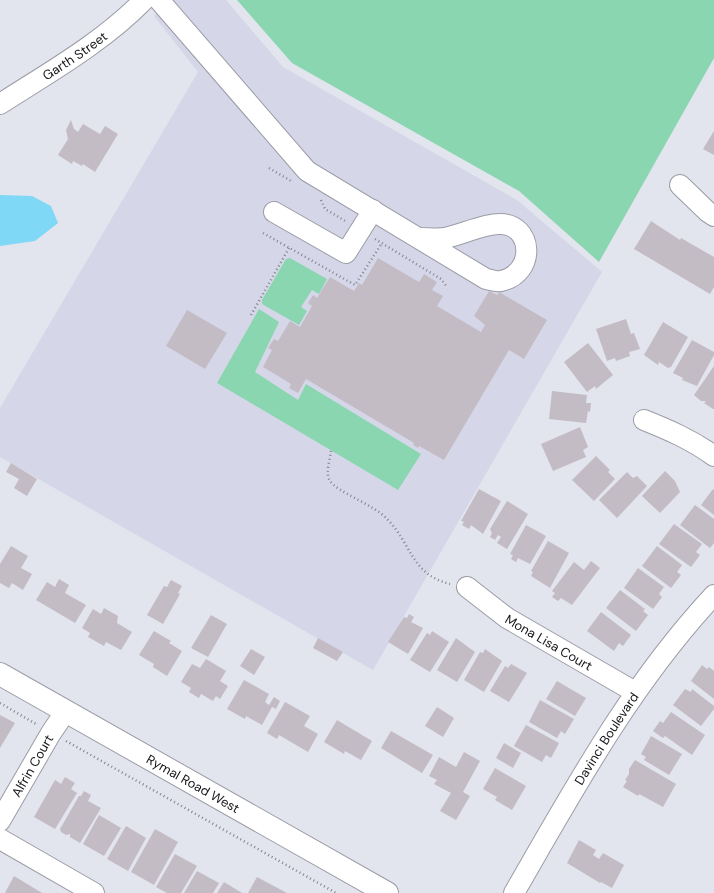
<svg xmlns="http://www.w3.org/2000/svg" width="714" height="893" viewBox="0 0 714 893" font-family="'DM Sans',sans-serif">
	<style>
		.built { fill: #d5d7e9 }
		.green { fill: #89d6b0 }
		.water { fill: #80d8f7 }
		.building { fill: #c4bcc5 }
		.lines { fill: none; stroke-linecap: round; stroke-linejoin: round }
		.minor-casing { stroke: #9b9ca6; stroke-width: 22 }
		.major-casing { stroke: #9b9ca6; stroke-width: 24 }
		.path { stroke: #83858b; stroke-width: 2.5; stroke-dasharray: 1 3; stroke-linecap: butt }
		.minor { stroke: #fff; stroke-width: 20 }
		.major { stroke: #fff; stroke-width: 22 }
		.labels { text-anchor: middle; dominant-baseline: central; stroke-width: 4; stroke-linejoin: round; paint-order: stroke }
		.street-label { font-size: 13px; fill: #141518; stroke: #fff }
	</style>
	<rect width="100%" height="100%" fill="#e2e4ee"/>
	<!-- built -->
	<path class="built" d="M171,0H226L283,67L517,200L602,272L373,670L0,457V408L198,72L154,16Z"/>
	<!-- green -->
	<g class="green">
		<path d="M237,0H714V58L599,262L519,191L292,63Z"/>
		<path d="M290,258L327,279L319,294L312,290L301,307L307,311L299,325L262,304V300L286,259Z"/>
		<path d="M259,309L279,322L255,372L298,400L306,384L421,454L398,490L217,383Z"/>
	</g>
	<!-- water -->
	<path class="water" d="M0,195L32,196L51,206L58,223L35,241L0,246Z"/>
	<!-- building -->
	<g class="building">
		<path d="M71,120L74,129L78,132L83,124L100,134L105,126L118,134L95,172L83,164L82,166L73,161L72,164L58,155L68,139L66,130Z"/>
		<path d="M714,131V155L703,149Z"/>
		<path d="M651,221L680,240L681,238L714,257V287L710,294L634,249Z"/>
		<path d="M378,258L419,282L424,274L437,282L432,290L443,296L437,306L481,332L485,325L474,316L489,291L497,295L499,292L547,320L524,359L509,350L444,460L419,446L418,448L413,445L414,443L306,379L298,393L289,388L291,384L263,367L272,350L268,348L274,339L278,341L290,321L300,327L312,306L308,303L313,295L317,298L330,277L354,291L359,283L362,285Z"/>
		<path d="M187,310L227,333L205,369L166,346Z"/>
		<path d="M626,319L631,334L634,333L640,349L629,352L630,356L616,361L615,358L607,361L596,329Z"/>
		<path d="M663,322L688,337L671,367L668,368L659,362L658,365L644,355Z"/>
		<path d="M692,340L714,352V355L697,386L682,380L683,378L673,373Z"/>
		<path d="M588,343L613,375L596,389L595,386L587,392L564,362Z"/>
		<path d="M714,366V409H713L704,403L706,401H701L694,395Z"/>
		<path d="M552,391L587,395L586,403H591L590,412L588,411L586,423L549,419Z"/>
		<path d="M580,427L588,447L583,450L586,457L553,471L541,444Z"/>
		<path d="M596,456L610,470L608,472L615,479L594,501L572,480Z"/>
		<path d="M11,463L37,479L27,496L14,488L19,479L6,472Z"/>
		<path d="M665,471L675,481L680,492L660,513L642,496Z"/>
		<path d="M627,472L633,478L637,476L647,486L617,518L599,500Z"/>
		<path d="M479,489L501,501L483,534L471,525L469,529L462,525L464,522L461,521Z"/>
		<path d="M713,489L714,490V515L701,505Z"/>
		<path d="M507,501L528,514L507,549L497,543L501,537L498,535L495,540L490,537L492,533L490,529Z"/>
		<path d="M695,505L714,519V543L710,548L680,525Z"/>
		<path d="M674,524L702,544L696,552L700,555L691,567L659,544Z"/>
		<path d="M526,525L546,536L530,564L518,558L516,562L511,559L513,555L510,554Z"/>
		<path d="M548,541L569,553L550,588L531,576L533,572L531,571Z"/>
		<path d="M11,546L28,556L21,568L32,574L23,590L12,583L9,588L0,583V564Z"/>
		<path d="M657,546L682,565L677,572L681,575L671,588L642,566Z"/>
		<path d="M591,561L600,568L572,605L561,598L558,601L552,597L555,593L552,591L574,562L584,570Z"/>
		<path d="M638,568L664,587L659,594L662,597L653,609L624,588Z"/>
		<path d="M59,579L69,585L65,593L86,605L75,623L36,600L47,582L55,587Z"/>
		<path d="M171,580L182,586L178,593L180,594L163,624L147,615L164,586L167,587Z"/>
		<path d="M620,590L645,609L643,611L648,615L636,631L606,608Z"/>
		<path d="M104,608L118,616L117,623L132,632L121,650L106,642L104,646L88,637L90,633L82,628L93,609L101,614Z"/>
		<path d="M601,612L631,635L623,646L619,643L614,651L587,631Z"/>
		<path d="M409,614L414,617L411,622L423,628L408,654L388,642L404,617L407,618Z"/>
		<path d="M211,615L227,624L208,657L191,648Z"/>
		<path d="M154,631L171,641L169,643L182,651L167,676L153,667L154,664L139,655Z"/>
		<path d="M432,631L449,642L430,672L410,660L427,633L430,635Z"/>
		<path d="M318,638L343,652L337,661L313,648Z"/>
		<path d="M456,638L475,652L457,682L437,670Z"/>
		<path d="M251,649L265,657L254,675L240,666Z"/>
		<path d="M485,649L502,661L484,692L464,680L480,652L483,653Z"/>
		<path d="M206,659L226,671L220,681L228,686L220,699L216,696L213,701L201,694L199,698L189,692L191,688L181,682L192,664L200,668Z"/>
		<path d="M511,664L527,673L509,702L490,691L505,666L508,668Z"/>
		<path d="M702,665L707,669L709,667L714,671V699L691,681Z"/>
		<path d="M244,680L269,694L265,702L269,705L274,697L280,701L276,709L272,707L262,725L246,716L245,719L227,709Z"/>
		<path d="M557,681L586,698L575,716L546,699Z"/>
		<path d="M685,689L691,692L692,689L714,706V709L701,726L673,705Z"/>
		<path d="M540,700L574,719L565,734L561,731L557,738L529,722Z"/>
		<path d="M285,702L310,716L304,726L318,734L308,752L279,735L277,739L267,733Z"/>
		<path d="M437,707L454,718L443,737L425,726Z"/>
		<path d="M671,712L705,735L692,755L665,736L663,738L653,731L660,721L663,723Z"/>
		<path d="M0,715L15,723L0,748Z"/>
		<path d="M337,720L372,741L361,760L345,751L344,754L324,742Z"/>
		<path d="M526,725L559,743L551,758L546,755L542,762L514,746Z"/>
		<path d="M391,731L433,755L422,773L381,748Z"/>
		<path d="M651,736L682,754L669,775L644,760L646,757L641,754Z"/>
		<path d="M504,743L521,753L513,768L496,758Z"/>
		<path d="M464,752L480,761L463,792L470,796L456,820L440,811L451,793L434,784L437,780L429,776L439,757L456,767Z"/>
		<path d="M635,760L676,784L663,807L639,794L638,796L623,787L627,781L625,780L629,774V769Z"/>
		<path d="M495,768L526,786L512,810L495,800L497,797L483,789Z"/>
		<path d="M65,777L75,783L71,789L77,793L55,829L34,817L55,780L61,784Z"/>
		<path d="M84,791L91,795L88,801L101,808L80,843L70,837V834L66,835L61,832L60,829L79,796H81Z"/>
		<path d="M99,815L121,828L104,856L83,844Z"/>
		<path d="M126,826L146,838L128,871L107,859Z"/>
		<path d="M155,829L178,842L154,885L131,872Z"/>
		<path d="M579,840L596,850L593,855L599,859L603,853L624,865L612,888L601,882L600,883L567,863Z"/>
		<path d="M175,854L197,866L181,893H167L156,887Z"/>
		<path d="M197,871L219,883L213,893H184Z"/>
		<path d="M14,876L42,893H5Z"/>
		<path d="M257,877L287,893H248Z"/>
		<path d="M224,882L242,893H217Z"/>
	</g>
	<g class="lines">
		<defs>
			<g id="minor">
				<path d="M159,0L307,171L486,279C491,280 497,282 501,281C537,273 533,223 499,224C483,224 461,235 445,238C437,239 429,238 421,238"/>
				<path id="s1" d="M0,104C50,72 103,42 144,0"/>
				<path d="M680,185L708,212L714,216"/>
				<path d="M274,212L346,253L373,210"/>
				<path d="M644,420C669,430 692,440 714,456"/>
				<path id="s2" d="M467,587L507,618L635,692"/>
				<path id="s3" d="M0,821L51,733L66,711"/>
				<path d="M0,839L94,893"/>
				<path id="s4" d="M514,893C574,789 631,684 714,595"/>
			</g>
			<g id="major">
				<path id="s5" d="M0,674L387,893"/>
			</g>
		</defs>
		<!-- minor casing -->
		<use href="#minor" class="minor-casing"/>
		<!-- major casing -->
		<use href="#major" class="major-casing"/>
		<!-- path -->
		<g class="path">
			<path d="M269,168L291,181"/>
			<path d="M321,200L325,209L347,222"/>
			<path d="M263,233L355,285L382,243"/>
			<path d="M375,239L441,279L447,287"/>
			<path d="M251,315L289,248"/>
			<path d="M331,451C330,460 325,473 330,481C337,492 374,505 386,518C412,543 410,574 450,584"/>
			<path d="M0,703L36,724"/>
			<path d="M66,741L336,893"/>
		</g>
		<!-- minor -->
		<use href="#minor" class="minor"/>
		<!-- major -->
		<use href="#major" class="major"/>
	</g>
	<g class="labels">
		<!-- street labels -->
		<g class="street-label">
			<text stroke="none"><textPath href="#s1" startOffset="89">Garth Street</textPath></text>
			<text stroke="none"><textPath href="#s2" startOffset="99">Mona Lisa Court</textPath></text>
			<text stroke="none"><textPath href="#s4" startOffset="180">Davinci Boulevard</textPath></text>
			<text stroke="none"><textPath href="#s3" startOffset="64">Alfrin Court</textPath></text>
			<text stroke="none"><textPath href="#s5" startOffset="222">Rymal Road West</textPath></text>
		</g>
	</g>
</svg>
